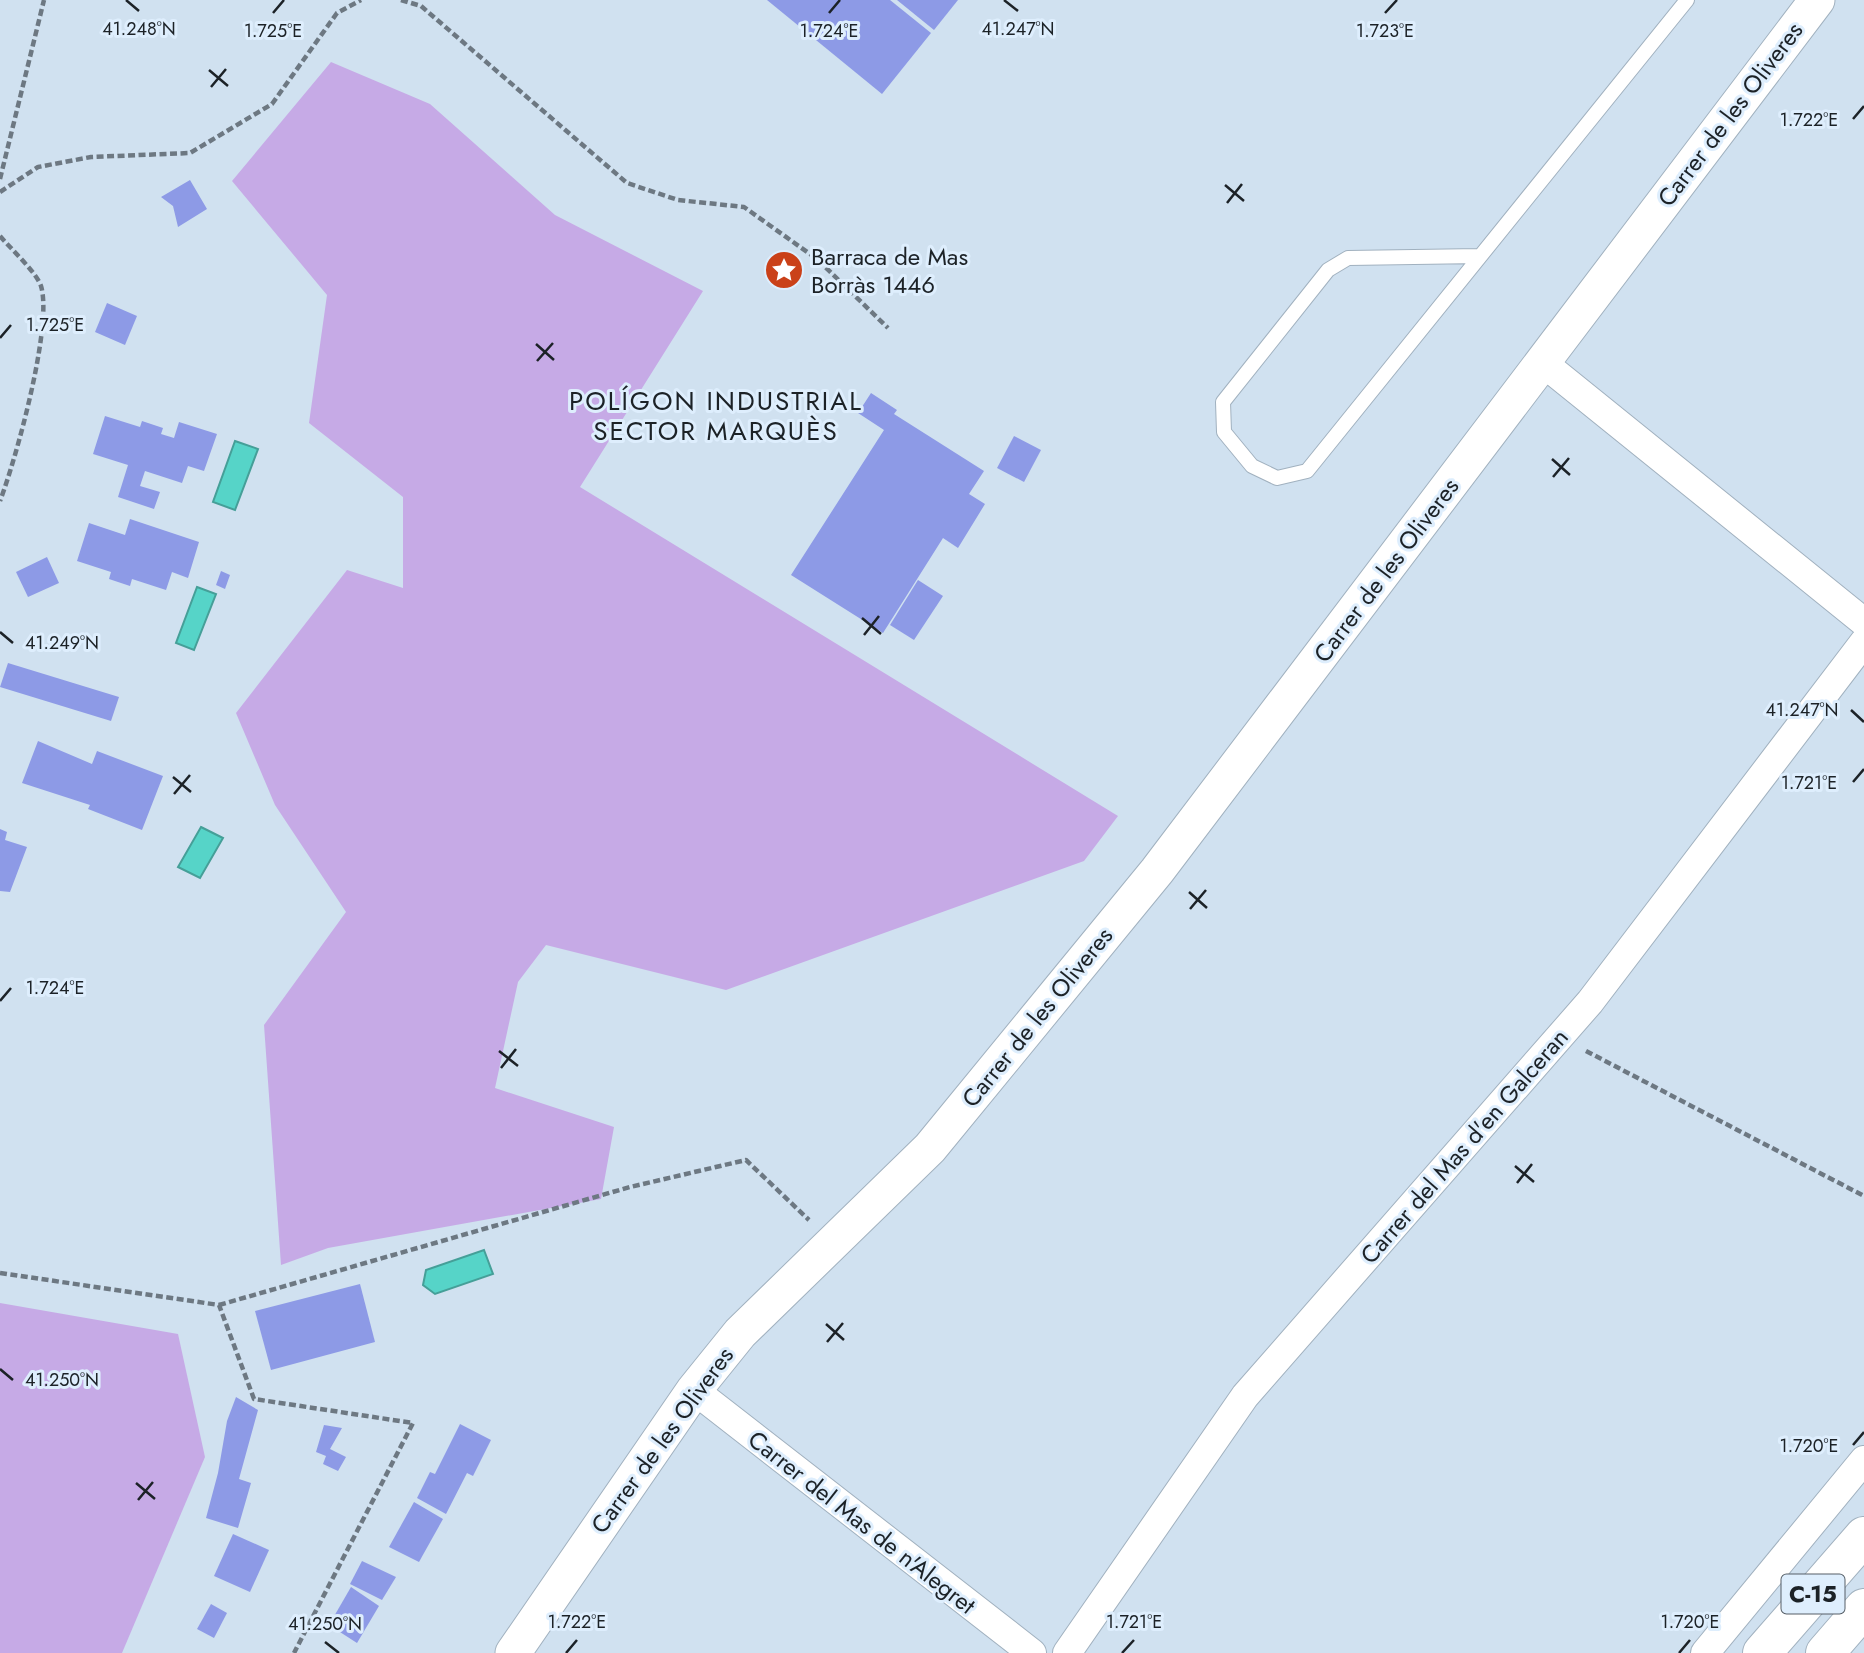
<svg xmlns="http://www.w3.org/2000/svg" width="1864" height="1653" viewBox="0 0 1864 1653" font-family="Jost,sans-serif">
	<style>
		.green { fill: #c6aae6 }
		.water { fill: #56d4c8; stroke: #459f98; stroke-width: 2 }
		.building { fill: #8d9ae6 }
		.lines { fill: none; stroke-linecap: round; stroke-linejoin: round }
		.service-casing { stroke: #a1b1bf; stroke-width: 16 }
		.minor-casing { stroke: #a1b1bf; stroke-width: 30 }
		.tertiary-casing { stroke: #a1b1bf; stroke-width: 37 }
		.trunk-casing { stroke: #a1b1bf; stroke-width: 40 }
		.path { stroke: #6d7882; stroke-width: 4.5; stroke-dasharray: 7 3.5; stroke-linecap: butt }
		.service { stroke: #fff; stroke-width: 14 }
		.minor { stroke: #fff; stroke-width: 28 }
		.tertiary { stroke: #fff; stroke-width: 35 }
		.trunk { stroke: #fff; stroke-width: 38 }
		.ticks { fill: none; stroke: #1c2227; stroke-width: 2.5 }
		.labels { text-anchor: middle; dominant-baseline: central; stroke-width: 6; stroke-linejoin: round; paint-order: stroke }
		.shield { fill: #deeefd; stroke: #565f67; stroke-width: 2 }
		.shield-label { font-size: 23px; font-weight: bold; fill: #1c2227 }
		.street-label { font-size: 24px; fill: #1c2227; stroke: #deeefd }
		.poi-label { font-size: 24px; fill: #1c2227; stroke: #deeefd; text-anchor: start }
		.neighbourhood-label { font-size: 26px; letter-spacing: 2px; fill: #1c2227; stroke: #deeefd }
		.ticks-label { font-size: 18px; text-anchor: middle; fill: #1c2227; stroke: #deeefd; stroke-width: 6; stroke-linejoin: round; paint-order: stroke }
	</style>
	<rect width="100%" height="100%" fill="#d0e1f0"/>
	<!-- green -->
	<g class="green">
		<path d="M331,62L430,104L555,215L703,291L580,487L1118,816L1084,861L726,990L546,945L518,982L495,1088L614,1127L601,1199L328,1248L281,1265L264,1025L346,912L275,805L236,713L347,570L403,588V497L309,423L327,295L232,181Z"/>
		<path d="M0,1303L178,1334L205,1457L122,1653H0Z"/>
	</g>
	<!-- water -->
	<g class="water">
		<path d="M235,441L258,449L235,510L213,502Z"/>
		<path d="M197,587L216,594L194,650L176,643Z"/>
		<path d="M201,827L223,838L200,878L178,867Z"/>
		<path d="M484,1250L493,1274L435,1294L423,1285L426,1270Z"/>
	</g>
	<!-- building -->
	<g class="building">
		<path d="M767,0H890L931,33L882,94Z"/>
		<path d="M897,0H958L934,30Z"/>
		<path d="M190,180L207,209L178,227L173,206L161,197Z"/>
		<path d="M107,303L137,316L125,345L95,332Z"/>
		<path d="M871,393L897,410L894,414L984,471L969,494L985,504L958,548L943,538L883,633L791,575L884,430L858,413Z"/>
		<path d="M105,416L140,427L142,421L163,428L161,434L174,438L179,422L217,434L204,471L188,466L182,483L145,471L140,486L160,492L154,509L118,497L128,465L93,454Z"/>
		<path d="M1014,436L1041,450L1024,482L997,468Z"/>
		<path d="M130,519L199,542L188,578L172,572L166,590L132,579L130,586L109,579L111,572L77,561L89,523L125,535Z"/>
		<path d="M47,557L59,583L28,597L16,572Z"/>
		<path d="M221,571L230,575L225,589L216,585Z"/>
		<path d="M918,580L943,596L914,640L890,625Z"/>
		<path d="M8,663L119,697L111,721L0,687Z"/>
		<path d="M38,741L92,764L97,751L163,776L142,830L88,809L90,805L22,783Z"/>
		<path d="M0,829L7,832L5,840L27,847L10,892L0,891Z"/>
		<path d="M360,1284L375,1342L271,1370L255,1311Z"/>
		<path d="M236,1397L258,1410L239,1479L251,1483L238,1528L206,1518L218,1473L227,1421Z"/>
		<path d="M460,1424L491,1440L473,1476L467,1473L446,1514L417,1498L430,1472L435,1474Z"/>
		<path d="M324,1425L342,1428L330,1449L346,1457L338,1471L323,1464L326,1456L316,1452Z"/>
		<path d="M414,1502L443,1519L419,1562L389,1547Z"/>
		<path d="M233,1534L269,1550L250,1592L214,1576Z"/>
		<path d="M362,1561L396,1577L382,1600L350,1584Z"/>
		<path d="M351,1587L379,1606L357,1643L329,1625Z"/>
		<path d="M211,1604L227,1613L214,1638L197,1629Z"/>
	</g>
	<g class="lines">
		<defs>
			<path id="service" d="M1480,256L1348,258L1328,270L1223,402L1224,432L1252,466L1277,478L1307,471L1687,0"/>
			<g id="minor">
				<path d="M1542,362L1864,622"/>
				<path d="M694,1390L1032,1653"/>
				<path d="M1067,1653L1245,1396L1590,1002L1864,642"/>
				<path d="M1705,1653L1864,1460"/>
			</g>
			<path id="tertiary" d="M513,1653L694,1390L740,1333L930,1148L1157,871L1817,0"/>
			<g id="trunk">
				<path d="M1762,1653L1864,1536"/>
				<path d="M1825,1653L1864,1608"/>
			</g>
		</defs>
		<!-- service casing -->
		<use href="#service" class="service-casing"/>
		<!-- minor casing -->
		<use href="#minor" class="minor-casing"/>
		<!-- tertiary casing -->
		<use href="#tertiary" class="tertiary-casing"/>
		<!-- trunk casing -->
		<use href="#trunk" class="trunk-casing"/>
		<!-- path -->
		<g class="path">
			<path d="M401,0L421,6L627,183L678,200L744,207L817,259L888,328"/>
			<path d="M0,179L44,0"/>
			<path d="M0,192L38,167L91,157L190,153L272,104L337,13L361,0"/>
			<path d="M0,236C10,248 37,273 41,286C53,326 16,459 0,501"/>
			<path d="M1586,1051L1864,1196"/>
			<path d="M0,1273L219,1305L254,1399L413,1423L294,1653"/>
			<path d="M219,1305L630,1187L746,1160L809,1220"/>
		</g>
		<!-- service -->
		<use href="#service" class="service"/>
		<!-- minor -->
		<use href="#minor" class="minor"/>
		<!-- tertiary -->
		<use href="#tertiary" class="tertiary"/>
		<!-- trunk -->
		<use href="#trunk" class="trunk"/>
	</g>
	<!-- ticks -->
	<path class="ticks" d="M126,0L139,11M1004,0L1018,11M273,13L284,0M829,13L840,0M1385,13L1397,0M209,70L228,86M211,87L226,69M1853,119L1864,106M1225,185L1244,201M1227,203L1242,184M0,338L11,325M536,344L554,360M537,361L553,343M1552,459L1570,475M1553,477L1569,458M862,618L881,634M0,632L13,643M864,635L879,616M1851,710L1864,722M173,777L191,792M1853,782L1864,769M174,794L190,775M1189,892L1207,908M1190,909L1206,890M0,1001L11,988M499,1051L518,1066M501,1068L516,1049M1515,1166L1534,1182M1517,1183L1532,1164M826,1324L844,1340M827,1342L843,1323M0,1369L13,1380M1853,1445L1864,1432M136,1483L155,1499M138,1500L153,1482M325,1642L339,1653M566,1653L577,1640M1122,1653L1134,1640M1679,1653L1690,1640"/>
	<!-- icons -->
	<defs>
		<symbol id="sight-disc" viewBox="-11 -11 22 22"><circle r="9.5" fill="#ca4119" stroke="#deeefd"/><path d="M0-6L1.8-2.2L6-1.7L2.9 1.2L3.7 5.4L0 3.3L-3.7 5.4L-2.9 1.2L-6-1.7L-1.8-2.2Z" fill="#fff"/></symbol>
	</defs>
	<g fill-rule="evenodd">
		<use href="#sight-disc" x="762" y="248" width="44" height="44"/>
	</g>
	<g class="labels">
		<!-- shield labels -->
		<rect class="shield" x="1781.5" y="1574.5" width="63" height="39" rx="5"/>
		<g class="shield-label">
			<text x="1813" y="1594">C-15</text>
		</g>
		<!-- street labels -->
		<g class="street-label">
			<text transform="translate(1730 114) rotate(-53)">Carrer de les Oliveres</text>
			<text transform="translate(1386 570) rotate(-53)">Carrer de les Oliveres</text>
			<text transform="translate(1037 1017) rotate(-51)">Carrer de les Oliveres</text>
			<text transform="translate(1464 1146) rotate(-49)">Carrer del Mas d'en Galceran</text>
			<text transform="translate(662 1440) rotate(-54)">Carrer de les Oliveres</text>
			<text transform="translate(862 1522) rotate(38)">Carrer del Mas de n'Alegret</text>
		</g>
		<!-- poi labels -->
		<g class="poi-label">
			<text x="811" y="256">Barraca de Mas<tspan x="811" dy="28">Borràs 1446</tspan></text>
		</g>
		<!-- neighbourhood labels -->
		<g class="neighbourhood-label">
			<text x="716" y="401">POLÍGON INDUSTRIAL<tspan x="716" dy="30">SECTOR MARQUÈS</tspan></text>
		</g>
	</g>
	<g class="ticks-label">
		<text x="139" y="35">41.248°N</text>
		<text x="1018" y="35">41.247°N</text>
		<text x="273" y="37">1.725°E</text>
		<text x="829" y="37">1.724°E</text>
		<text x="1385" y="37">1.723°E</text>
		<text x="1809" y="126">1.722°E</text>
		<text x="55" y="331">1.725°E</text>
		<text x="62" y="649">41.249°N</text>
		<text x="1802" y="716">41.247°N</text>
		<text x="1809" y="789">1.721°E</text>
		<text x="55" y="994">1.724°E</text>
		<text x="62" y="1386">41.250°N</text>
		<text x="1809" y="1452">1.720°E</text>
		<text x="577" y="1628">1.722°E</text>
		<text x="1134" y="1628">1.721°E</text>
		<text x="1690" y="1628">1.720°E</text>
		<text x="325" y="1630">41.250°N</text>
	</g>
</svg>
